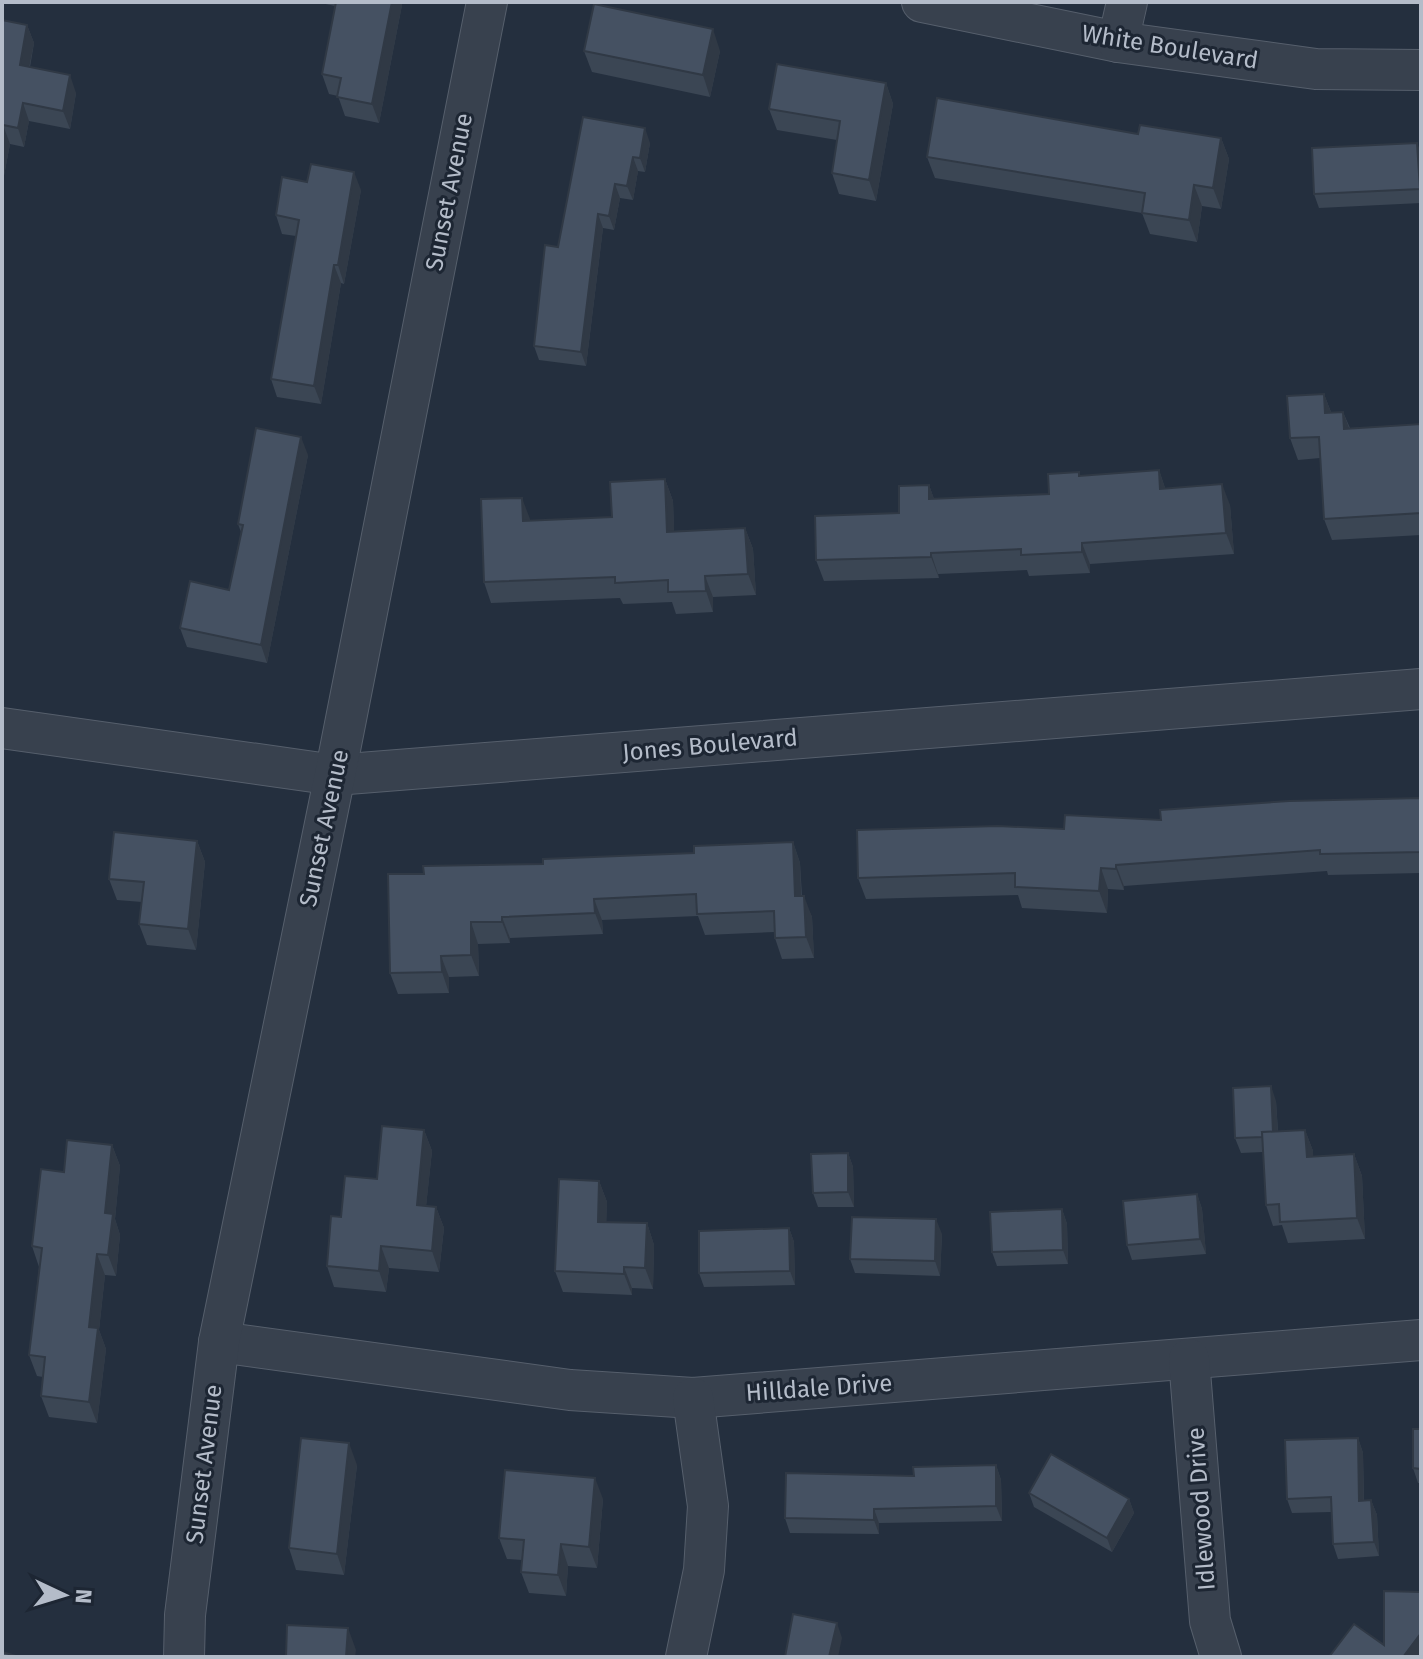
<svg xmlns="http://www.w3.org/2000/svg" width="1423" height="1659" viewBox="0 0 1423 1659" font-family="'Fira Sans',sans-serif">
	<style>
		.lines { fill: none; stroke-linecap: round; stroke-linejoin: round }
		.street-casing { stroke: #565f6c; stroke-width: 42 }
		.street { stroke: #38414e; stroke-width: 40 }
		.wall { fill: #3b4654 }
		.shaded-wall { fill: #303945 }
		.building { fill: #455162; stroke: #303945; stroke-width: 2 }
		.labels { text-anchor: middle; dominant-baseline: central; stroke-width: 6; stroke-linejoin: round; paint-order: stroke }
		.street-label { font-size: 24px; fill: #b4bcc9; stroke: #1d2633 }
	</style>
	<rect width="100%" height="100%" fill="#242f3e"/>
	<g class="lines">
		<defs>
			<g id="street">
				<path d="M922,2L1118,42L1316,69L1421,70"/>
				<path d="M1118,42L1127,2"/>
				<path d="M2,728L335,775L1421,689"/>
				<path d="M219,1342L570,1390L693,1398L1421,1340"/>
				<path d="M1189,1359L1210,1621L1221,1657"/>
				<path d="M184,1657L185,1615L219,1342L335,775L487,2"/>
				<path d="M686,1657L704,1570L708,1506L693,1398"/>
			</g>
		</defs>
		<!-- street casing -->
		<use href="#street" class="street-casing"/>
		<!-- street -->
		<use href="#street" class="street"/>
	</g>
	<!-- wall -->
	<g class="wall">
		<path d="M316,2H401L402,5L379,123L345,116L338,96L329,94L322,74L335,6Z"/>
		<path d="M2,20L27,25L34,43L30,67L76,93L70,129L29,121L24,147L10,144L2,186Z"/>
		<path d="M584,51H720L710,97L592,72Z"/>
		<path d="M886,83L893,104L876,201L839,194L832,173L837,140L777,130L769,109Z"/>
		<path d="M583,117L650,143L645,172L638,171L633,200L620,198L614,230L603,228L586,366L539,360L534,346L558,247Z"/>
		<path d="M1138,134L1221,138L1229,159L1221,209L1202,206L1197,242L1150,234L1142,213L935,178L927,157Z"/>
		<path d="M1421,152V203L1319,208L1314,194Z"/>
		<path d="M361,190L344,284L341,283L321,404L277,397L271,379L296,236L282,234L276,215Z"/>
		<path d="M1324,394L1331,412H1343L1350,428L1421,424V535L1332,540L1324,519L1320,458L1298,460L1290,438Z"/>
		<path d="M308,455L267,663L187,647L180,628L229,590L241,532L238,524Z"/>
		<path d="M1159,470L1165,488L1230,505L1234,554L1090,564V573L1029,576L1027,570L938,574L939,578L824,581L816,560L899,513L929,485L934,499L1049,494L1079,472L1080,476Z"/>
		<path d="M665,479L673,501L674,531L745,528L753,549L756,595L713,597V612L676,614L672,602L623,604L620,598L491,603L484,582L530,519V521L612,517Z"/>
		<path d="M1421,798V873L1328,875L1327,871L1124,886V890L1108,889L1107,913L1022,908L1018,895L866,899L858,878L1064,829Z"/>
		<path d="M197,841L205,862L196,950L147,945L139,924L142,902L117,900L109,879Z"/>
		<path d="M793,842L800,863L802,896L812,917L814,958L782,959L775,938L774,932L705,935L698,916L602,920L603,934L510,938V943L478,944L479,976L449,977V993L398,994L390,973L424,874L694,853Z"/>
		<path d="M1276,1101L1278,1131L1305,1130L1313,1151V1157L1354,1154L1362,1176L1365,1239L1288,1243L1282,1225L1273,1226L1266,1205L1263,1152L1241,1153L1235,1138Z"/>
		<path d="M424,1130L432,1151L426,1206L436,1207L444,1228L439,1272L389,1268L386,1292L334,1287L327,1266L377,1179Z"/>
		<path d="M112,1145L120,1166L115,1219L120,1235L116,1276L105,1275L99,1330L106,1349L97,1423L49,1417L41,1396L43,1377L37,1376L29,1355L39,1267L32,1246L64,1172Z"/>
		<path d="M848,1153L853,1167L854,1207H818L813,1193Z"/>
		<path d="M599,1181L607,1202L606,1222L647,1223L654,1245L653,1289L632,1288V1295L563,1292L555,1271Z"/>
		<path d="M1197,1194L1202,1209L1206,1254L1132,1260L1127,1245Z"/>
		<path d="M1062,1209L1067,1224L1068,1264L997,1266L992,1252Z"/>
		<path d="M789,1228L794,1242L795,1285L704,1287L699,1273Z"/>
		<path d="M942,1234L940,1276L855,1273L850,1259Z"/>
		<path d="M1421,1429V1483H1418L1413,1468Z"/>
		<path d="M1358,1438L1363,1453L1364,1501L1371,1500L1377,1515L1379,1556L1338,1559L1333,1544L1331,1512L1292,1513L1287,1499Z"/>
		<path d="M357,1465L344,1575L296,1570L289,1548Z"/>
		<path d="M996,1465L1001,1480L1002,1521L879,1523V1534L790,1533L785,1518L914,1476Z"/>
		<path d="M1029,1493L1129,1499L1134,1513L1112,1552L1034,1507Z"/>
		<path d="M603,1499L597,1568L568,1566L566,1596L529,1593L521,1572L522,1560L507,1559L499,1538Z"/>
	</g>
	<!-- shaded-wall -->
	<g class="shaded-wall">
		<path d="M392,2H401L402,5L379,123L372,104Z"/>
		<path d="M27,25L34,43L26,83L20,65Z"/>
		<path d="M713,29L720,51L710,97L703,75Z"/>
		<path d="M70,75L76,93L70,129L63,111Z"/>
		<path d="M886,83L893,104L876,201L869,180Z"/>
		<path d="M23,103L29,121L24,147L18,128Z"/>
		<path d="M3,125L10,144L2,186V131Z"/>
		<path d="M645,128L650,143L645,172L640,158Z"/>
		<path d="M1221,138L1229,159L1221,209L1213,188Z"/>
		<path d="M1417,143L1421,152V192L1420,189Z"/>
		<path d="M633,157L638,171L633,200L627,186Z"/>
		<path d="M354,172L361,190L344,284L338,265Z"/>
		<path d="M615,184L620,198L614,230L609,216Z"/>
		<path d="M1194,185L1202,206L1197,242L1189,220Z"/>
		<path d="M598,214L603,228L586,366L581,352Z"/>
		<path d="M334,265L341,283L321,404L314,386Z"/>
		<path d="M1324,394L1332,415L1325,413Z"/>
		<path d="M1343,412L1351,433L1344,429Z"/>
		<path d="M301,437L308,455L267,663L261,645Z"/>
		<path d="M1159,470L1166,491L1160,489Z"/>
		<path d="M665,479L673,501L675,553L667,532Z"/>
		<path d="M1222,484L1230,505L1234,554L1226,533Z"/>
		<path d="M929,485L937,507L929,499Z"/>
		<path d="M522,498L530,519L531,542L523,521Z"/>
		<path d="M745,528L753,549L756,595L748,574Z"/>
		<path d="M1082,543L1090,564V573L1082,552Z"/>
		<path d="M931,553L938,574L939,578L931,557Z"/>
		<path d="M705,576L713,597V612L706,591Z"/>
		<path d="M197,841L205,862L196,950L188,929Z"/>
		<path d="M793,842L800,863L802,918L795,896Z"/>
		<path d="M1116,865L1124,886V890L1116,869Z"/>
		<path d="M1101,868L1108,889L1107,913L1099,891Z"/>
		<path d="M804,896L812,917L814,958L806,937Z"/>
		<path d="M594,899L602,920L603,934L595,913Z"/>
		<path d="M502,917L510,938V943L502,922Z"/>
		<path d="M471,922L478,944L479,976L471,955Z"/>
		<path d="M441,956L449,977V993L442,972Z"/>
		<path d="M1271,1086L1276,1101L1279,1151L1273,1136Z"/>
		<path d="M424,1130L432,1151L424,1226L417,1205Z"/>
		<path d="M1305,1130L1313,1151L1314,1178L1307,1157Z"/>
		<path d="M112,1145L120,1166L115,1219L120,1235L116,1276L108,1255L105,1213Z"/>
		<path d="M848,1153L853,1167L854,1207L848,1192Z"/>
		<path d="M1354,1154L1362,1176L1365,1239L1357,1218Z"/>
		<path d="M599,1181L607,1202L606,1243L598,1222Z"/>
		<path d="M1197,1194L1202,1209L1206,1254L1200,1239Z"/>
		<path d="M436,1207L444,1228L439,1272L432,1251Z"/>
		<path d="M1062,1209L1067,1224L1068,1264L1063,1250Z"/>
		<path d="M936,1219L942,1234L940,1276L935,1261Z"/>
		<path d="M647,1223L654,1245L653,1289L645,1268Z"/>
		<path d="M789,1228L794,1242L795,1285L790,1271Z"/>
		<path d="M381,1246L389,1268L386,1292L379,1271Z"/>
		<path d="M97,1254L105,1275L99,1330L106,1349L97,1423L89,1402V1327Z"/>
		<path d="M624,1267L632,1288V1295L624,1274Z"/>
		<path d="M1358,1438L1363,1453L1364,1515L1359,1501Z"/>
		<path d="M349,1443L357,1465L344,1575L337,1554Z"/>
		<path d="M996,1465L1001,1480L1002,1521L996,1506Z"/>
		<path d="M595,1478L603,1499L597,1568L589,1547Z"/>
		<path d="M1129,1499L1134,1513L1112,1552L1107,1538Z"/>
		<path d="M1371,1500L1377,1515L1379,1556L1374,1542Z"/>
		<path d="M874,1509L879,1523V1534L874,1520Z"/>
		<path d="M561,1544L568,1566L566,1596L558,1575Z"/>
		<path d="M837,1623L842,1638L838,1657H829Z"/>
		<path d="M348,1628L356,1650L355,1657H346Z"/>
		<path d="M1420,1633L1421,1654L1419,1657H1403Z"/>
	</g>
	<!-- building -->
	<g class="building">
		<path d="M336,2H392L372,104L337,97L341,78L322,74Z"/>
		<path d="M594,4L713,29L703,75L584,51Z"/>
		<path d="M2,20L27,25L20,65L70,75L63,111L23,103L18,128L3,125L2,131Z"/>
		<path d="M777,64L886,83L869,180L832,173L840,121L769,109Z"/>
		<path d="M937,98L1138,134L1140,125L1221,138L1213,188L1194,185L1189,220L1142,213L1145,193L927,157Z"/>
		<path d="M583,117L645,128L640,158L633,157L627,186L615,184L609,216L598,214L581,352L534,346L545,245L558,247Z"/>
		<path d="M1417,143L1420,189L1314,194L1312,148Z"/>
		<path d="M311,164L354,172L338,265H334L314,386L271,379L299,220L276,215L282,177L307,182Z"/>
		<path d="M1324,394L1325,413L1343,412L1344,429L1421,424V513L1324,519L1319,437L1290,438L1287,396Z"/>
		<path d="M256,428L301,437L261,645L180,628L190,581L229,590L243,525L238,524Z"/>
		<path d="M1159,470L1160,489L1222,484L1226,533L1082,543V552L1021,555V549L931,553V557L816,560L815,516L899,513V486L929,485V499L1049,494L1048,474L1079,472V476Z"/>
		<path d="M665,479L667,532L745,528L748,574L705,576L706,591L668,592V580L615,583V577L484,582L481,499L522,498L523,521L612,517L610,482Z"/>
		<path d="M1421,798V852L1320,854V850L1116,865V869L1101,868L1099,891L1015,887V873L858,878L857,830L998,826L1064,829L1065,815L1161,820L1160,810L1289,801Z"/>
		<path d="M114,832L197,841L188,929L139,924L144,882L109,879Z"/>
		<path d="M793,842L795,896H804L806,937L775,938L774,911L697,914L696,894L594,899L595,913L502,917V922H471V955L441,956L442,972L390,973L388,874H424L423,866L543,864V859L694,853V846Z"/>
		<path d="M1271,1086L1273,1132H1262L1263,1137L1235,1138L1233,1088Z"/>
		<path d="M382,1126L424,1130L417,1205L436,1207L432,1251L381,1246L379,1271L327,1266L331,1216L341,1217L345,1176L377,1179Z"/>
		<path d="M1305,1130L1307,1157L1354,1154L1357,1218L1280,1222L1279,1204L1266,1205L1262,1132Z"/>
		<path d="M67,1140L112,1145L105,1213L113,1214L108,1255L97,1254L89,1327L98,1328L89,1402L41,1396L45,1357L29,1355L42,1248L32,1246L41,1169L64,1172Z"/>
		<path d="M848,1153V1192L813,1193L811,1154Z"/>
		<path d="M559,1179L599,1181L598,1222L647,1223L645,1268L624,1267V1274L555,1271Z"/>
		<path d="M1197,1194L1200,1239L1127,1245L1123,1201Z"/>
		<path d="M1062,1209L1063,1250L992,1252L990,1212Z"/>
		<path d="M852,1217L936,1219L935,1261L850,1259Z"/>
		<path d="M789,1228L790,1271L699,1273V1231Z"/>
		<path d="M1413,1429H1421V1469L1413,1468Z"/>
		<path d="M301,1438L349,1443L337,1554L289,1548Z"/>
		<path d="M1358,1438L1359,1501L1371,1500L1374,1542L1333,1544L1331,1497L1287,1499L1285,1440Z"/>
		<path d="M1051,1454L1129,1499L1107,1538L1029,1493Z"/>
		<path d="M996,1465V1506L874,1509V1520L785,1518L786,1473L914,1476L913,1467Z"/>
		<path d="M505,1470L595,1478L589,1547L561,1544L558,1575L521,1572L524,1540L499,1538Z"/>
		<path d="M1384,1591L1421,1592V1633L1403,1657H1329L1354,1624L1384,1645Z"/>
		<path d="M793,1614L837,1623L829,1657H785Z"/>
		<path d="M287,1625L348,1628L346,1657H286Z"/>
		<path d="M2,1652L19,1657H2Z"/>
	</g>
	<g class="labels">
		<!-- street labels -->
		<g class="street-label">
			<text transform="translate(1170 47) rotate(9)">White Boulevard</text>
			<text transform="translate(449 192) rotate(-79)">Sunset Avenue</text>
			<text transform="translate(710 745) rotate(-5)">Jones Boulevard</text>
			<text transform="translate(324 828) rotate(-78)">Sunset Avenue</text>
			<text transform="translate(819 1388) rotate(-4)">Hilldale Drive</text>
			<text transform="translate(204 1464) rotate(-83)">Sunset Avenue</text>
			<text transform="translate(1201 1509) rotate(-94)">Idlewood Drive</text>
		</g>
	</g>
	<!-- border -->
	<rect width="1423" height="1659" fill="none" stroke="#b4bcc9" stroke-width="8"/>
	<!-- north arrow -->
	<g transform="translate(64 1595) rotate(94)" stroke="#1d2633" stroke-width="6" paint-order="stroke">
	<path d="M0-6L14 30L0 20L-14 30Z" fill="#b4bcc9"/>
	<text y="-12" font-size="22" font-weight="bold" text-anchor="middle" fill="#b4bcc9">N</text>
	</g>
</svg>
